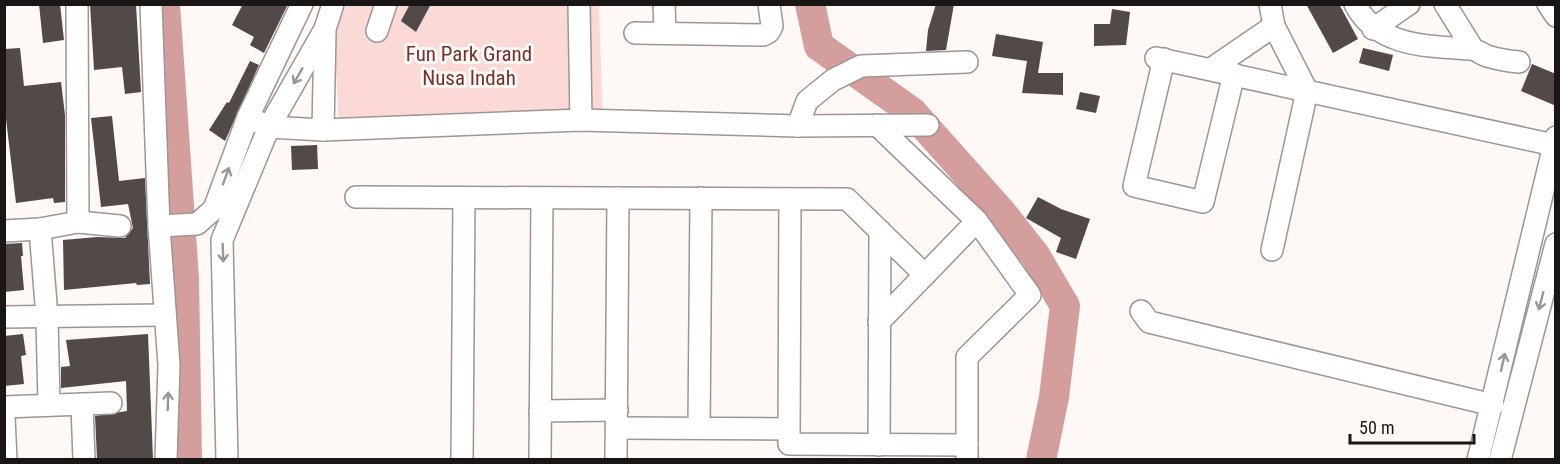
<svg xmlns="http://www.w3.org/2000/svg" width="1560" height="464" viewBox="0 0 1560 464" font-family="'Roboto Condensed',sans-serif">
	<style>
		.green { fill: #fbd9d7 }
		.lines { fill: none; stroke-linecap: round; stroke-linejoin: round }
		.river { stroke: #d39e9b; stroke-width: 30 }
		.building { fill: #524949 }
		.minor-casing { stroke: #9e9594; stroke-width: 24 }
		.minor { stroke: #fff; stroke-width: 21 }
		.oneway { stroke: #989696 }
		.labels { text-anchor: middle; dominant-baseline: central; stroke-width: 6; stroke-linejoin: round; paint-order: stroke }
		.park-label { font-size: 21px; fill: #73312f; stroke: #fef8f7 }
	</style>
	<rect width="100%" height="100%" fill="#fef8f7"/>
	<!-- green -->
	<path class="green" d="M347,5H599L603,127L339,128L334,28Z"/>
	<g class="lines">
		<!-- river -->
		<g class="river">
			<path d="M165,4L184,278L187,460"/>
			<path d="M810,4L819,46L912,112L1002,213L1035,255L1065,306L1054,397L1041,460"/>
		</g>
	</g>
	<!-- building -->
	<g class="building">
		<path d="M39,4H60L64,40L43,43Z"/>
		<path d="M90,4H136L141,92L125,94L122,67L94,70Z"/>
		<path d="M243,4H288L264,53L250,45L254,37L232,25Z"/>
		<path d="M410,4H431L416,32L401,21Z"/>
		<path d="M936,4H954L946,50L926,51L928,30Z"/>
		<path d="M1306,4H1339L1358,39L1333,53Z"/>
		<path d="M1112,9L1130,12L1126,45L1094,46V24H1110Z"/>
		<path d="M996,34L1043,42L1038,73H1063V95L1022,93L1027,61L992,56Z"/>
		<path d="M20,48L24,86L61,82L65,115V202L54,203L53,198L16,203L4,102V49Z"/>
		<path d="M1363,48L1393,55L1389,71L1359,63Z"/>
		<path d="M250,61L259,65L225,141L209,130L227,102L229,103Z"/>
		<path d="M1532,64L1556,74V106L1521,91Z"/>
		<path d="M1080,92L1100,96L1096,113L1076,109Z"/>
		<path d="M112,116L119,181L145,178L150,284L137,285L136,283L64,290L63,240L97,237L125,238L133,228L128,204L101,207L91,118Z"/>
		<path d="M317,145L318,169L292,170L291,146Z"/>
		<path d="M1038,197L1061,209L1090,219L1076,259L1056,252L1061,238L1026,218Z"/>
		<path d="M22,243L23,256H21L24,290L4,292V244Z"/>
		<path d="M23,334L26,355L21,356L24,384L4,386V336Z"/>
		<path d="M148,334L153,459H97L95,416L127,411L126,381L61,388V367L70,366L66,340Z"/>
	</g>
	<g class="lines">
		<defs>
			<g id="minor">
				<path d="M77,4L78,222"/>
				<path d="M151,4L159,226"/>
				<path d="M579,4L581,120"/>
				<path d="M664,4L665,32"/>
				<path d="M1270,4L1274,26L1307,91L1272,250"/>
				<path d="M1355,4C1377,47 1428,46 1470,49C1476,49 1481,54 1487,56C1497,59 1508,61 1519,62"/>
				<path d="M1445,4L1473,49"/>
				<path d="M1548,4L1556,16"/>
				<path d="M1373,29L1409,4"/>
				<path d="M377,31L386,4"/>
				<path d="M635,33L763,35L769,32L772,26L769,4"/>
				<path d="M1156,58L1554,145"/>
				<path d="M1164,59L1134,186L1203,202L1234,74"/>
				<path d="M1211,69L1274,26"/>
				<path d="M248,117L269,127L323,130L581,120L798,126L928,125"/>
				<path d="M877,125L977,221L1030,295L967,357V459"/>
				<path d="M798,126L807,101L833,80L861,66L967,62"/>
				<path d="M323,130L325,32"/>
				<path d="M356,197L847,199L925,275"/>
				<path d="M790,199L789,444L967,445"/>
				<path d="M40,229L47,317L49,405"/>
				<path d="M4,231L40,229L78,222L120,226"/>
				<path d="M1141,311L1149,322L1493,405"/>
				<path d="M4,317L164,315"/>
				<path d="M879,322L977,221"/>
				<path d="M82,404L84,460"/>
				<path d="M4,407L111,403"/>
				<path d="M540,411L617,410"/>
				<path d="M4,417L6,460"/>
				<path d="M617,428L789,429"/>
				<path d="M699,428L701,198"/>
				<path d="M879,445L880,231"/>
				<path d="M166,460L169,365L159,226L197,224L214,209L248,117L302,4"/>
				<path d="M227,460L222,240L269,127L325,29L333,4"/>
				<path d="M462,460L464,198"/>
				<path d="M540,460L542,198"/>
				<path d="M616,460L618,198"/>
				<path d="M1478,460L1556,137"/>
				<path d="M1500,460L1556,244"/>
			</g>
		</defs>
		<!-- minor casing -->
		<use href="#minor" class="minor-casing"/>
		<!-- minor -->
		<use href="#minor" class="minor"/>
	</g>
	<!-- one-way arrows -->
	<defs><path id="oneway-shaft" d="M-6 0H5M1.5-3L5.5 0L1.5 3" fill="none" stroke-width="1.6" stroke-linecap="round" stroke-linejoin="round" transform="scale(1.5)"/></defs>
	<g class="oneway">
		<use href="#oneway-shaft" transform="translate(298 76) rotate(120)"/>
		<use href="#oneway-shaft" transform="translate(226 176) rotate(-70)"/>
		<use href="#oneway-shaft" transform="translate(223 253) rotate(88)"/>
		<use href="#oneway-shaft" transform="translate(1541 301) rotate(105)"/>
		<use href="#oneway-shaft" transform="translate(1503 362) rotate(-77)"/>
		<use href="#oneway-shaft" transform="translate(168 401) rotate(-88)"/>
	</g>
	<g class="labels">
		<!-- park labels -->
		<g class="park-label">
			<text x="469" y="54">Fun Park Grand<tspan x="469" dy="24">Nusa Indah</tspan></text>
		</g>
	</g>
	<!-- border -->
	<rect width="1560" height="464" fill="none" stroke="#191615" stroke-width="12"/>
	<!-- scale -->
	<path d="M1350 434v9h124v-9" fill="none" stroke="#191615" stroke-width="3"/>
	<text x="1359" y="434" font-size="18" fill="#191615" stroke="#fef8f7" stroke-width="4.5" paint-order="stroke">50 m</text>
</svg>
